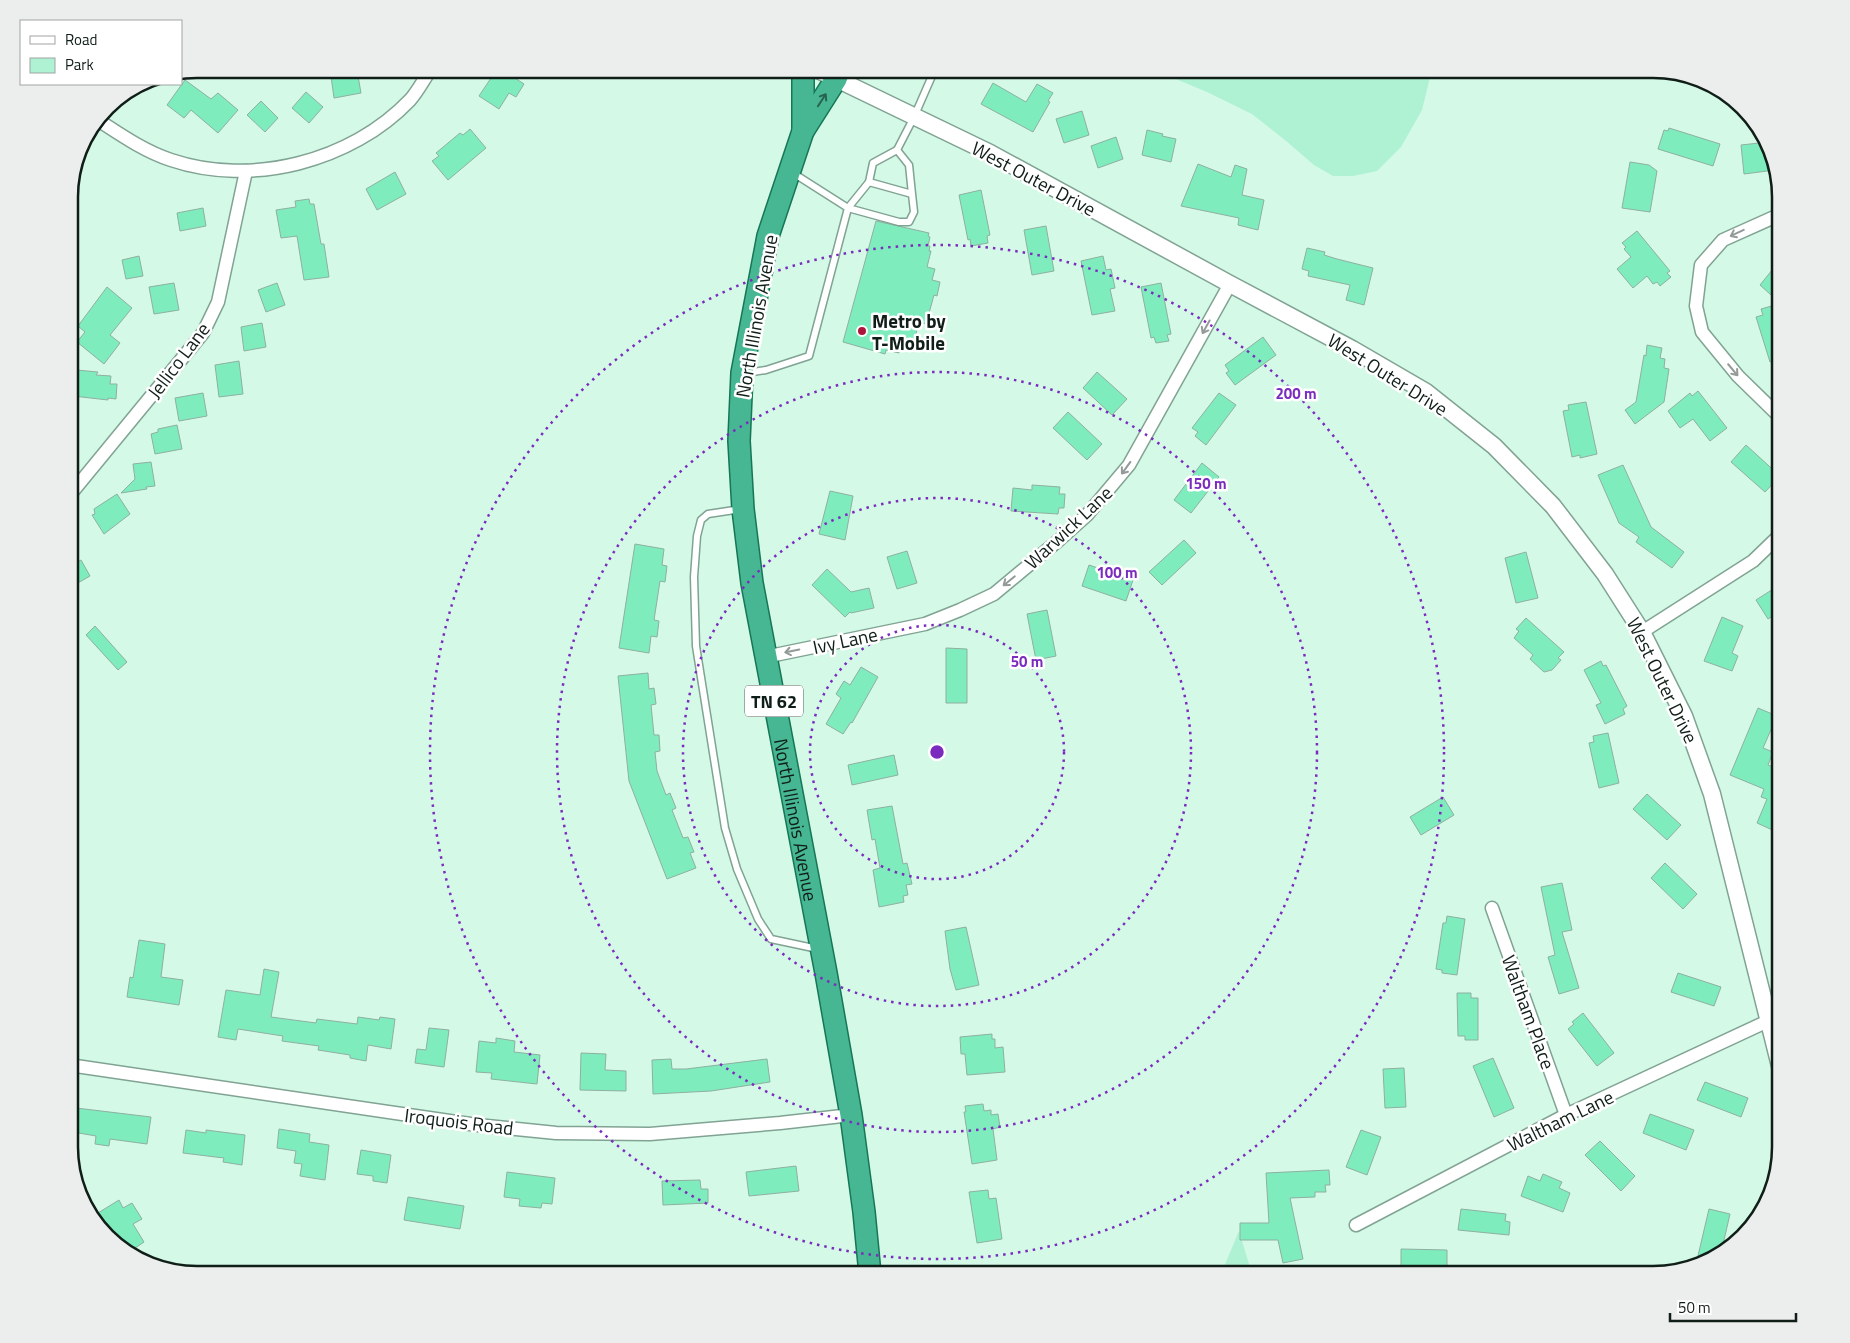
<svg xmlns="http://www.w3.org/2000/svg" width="1850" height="1343" viewBox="0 0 1850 1343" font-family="'Titillium Web',sans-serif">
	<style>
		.green { fill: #aff1d3 }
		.building { fill: #7fecbe; stroke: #8eb0a0 }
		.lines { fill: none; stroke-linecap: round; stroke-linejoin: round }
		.service-casing { stroke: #80a393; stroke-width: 9 }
		.minor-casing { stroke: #80a393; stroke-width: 15 }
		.tertiary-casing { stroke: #80a393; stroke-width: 19 }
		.trunk-casing { stroke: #167656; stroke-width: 24 }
		.service { stroke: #fff; stroke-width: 6 }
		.minor { stroke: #fff; stroke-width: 12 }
		.tertiary { stroke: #fff; stroke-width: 16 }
		.trunk { stroke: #47b793; stroke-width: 21 }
		.oneway { stroke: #29634f }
		.oneway2 { stroke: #939a97 }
		.ring { fill: none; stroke: #7b2cbf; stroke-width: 2.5; stroke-dasharray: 2.5 5 }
		.poi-dot { fill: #ac163c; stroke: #fff; stroke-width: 2 }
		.labels { text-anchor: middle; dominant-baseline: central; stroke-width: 5; stroke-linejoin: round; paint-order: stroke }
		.shield { fill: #fff; stroke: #58625d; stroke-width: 1 }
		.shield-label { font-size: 18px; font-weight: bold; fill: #101e18 }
		.street-label { font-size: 19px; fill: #101e18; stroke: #fff }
		.poi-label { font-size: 19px; font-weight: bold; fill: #101e18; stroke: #fff; text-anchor: start }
		.rim { fill: none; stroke: #101e18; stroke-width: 2.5 }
		.centre { fill: #7b2cbf; stroke: #fff; stroke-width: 2.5 }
		.ring-label { font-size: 15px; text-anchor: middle; font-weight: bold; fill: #7b2cbf; stroke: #fff; stroke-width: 5; stroke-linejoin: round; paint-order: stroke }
	</style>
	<rect width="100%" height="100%" fill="#d4f9e7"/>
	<!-- green -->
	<g class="green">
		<path d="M1152,69H1432L1422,110L1401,147L1377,171L1353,176H1333L1314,165L1285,140L1252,114L1207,92Z"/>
		<path d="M1239,1231L1252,1274H1221Z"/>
	</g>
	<!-- building -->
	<g class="building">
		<path d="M330,69H345V72L357,70L361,93L334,98Z"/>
		<path d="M497,69H501L524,84L516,97L509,93L499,109L479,96Z"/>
		<path d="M185,80L211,99L218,93L238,110L218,133L191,110L184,118L167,105Z"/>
		<path d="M993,83L1026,102L1037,84L1053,93L1048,101L1050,102L1033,132L981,104Z"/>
		<path d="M306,92L323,107L309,123L292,108Z"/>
		<path d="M261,101L278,118L265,132L247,115Z"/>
		<path d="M1082,111L1089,135L1064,143L1056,119Z"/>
		<path d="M1669,128L1720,144L1713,166L1658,149L1664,130L1668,131Z"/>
		<path d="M470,129L486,148L448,180L432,161L439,156L436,153L460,133L463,135Z"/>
		<path d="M1147,130L1163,134L1162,136L1176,139L1171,162L1142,155Z"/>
		<path d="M1116,137L1123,159L1098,168L1091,146Z"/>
		<path d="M1768,142L1775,170L1744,174L1741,145Z"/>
		<path d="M1630,162L1649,165L1657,171L1650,212L1622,208Z"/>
		<path d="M1198,164L1231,177L1235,165L1247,169L1242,195L1264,200L1258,230L1238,225L1239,218L1181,206Z"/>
		<path d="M395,172L406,194L377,210L366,189Z"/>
		<path d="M981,190L990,235L987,236L988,243L971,246L970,239L968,240L959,195Z"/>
		<path d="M309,199L310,204H314L321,244H324L329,277L304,280L297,236L281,238L276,210L296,207L295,201Z"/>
		<path d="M203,208L206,226L180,231L177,213Z"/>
		<path d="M876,221L929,233L928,236L930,237L928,246H930L929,251H931L927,267L935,269L932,280L940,282L937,296L934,295L926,324L919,322L913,345L902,342L899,353L886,350L885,354L843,342Z"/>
		<path d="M1046,226L1054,271L1032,275L1024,230Z"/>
		<path d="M1637,231L1670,271L1667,273L1671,277L1660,286L1657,282L1653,284L1647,276L1633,288L1617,269L1631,257L1624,249L1626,247L1622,243Z"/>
		<path d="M1307,248L1325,252L1324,255L1337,259L1373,268L1364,305L1346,300L1350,285L1308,276L1309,271L1302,269Z"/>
		<path d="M139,256L143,276L126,279L122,260Z"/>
		<path d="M1103,256L1106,270L1111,269L1115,288L1110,289L1115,311L1092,315L1081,261Z"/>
		<path d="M1781,259V304L1760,285Z"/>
		<path d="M174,283L179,310L154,314L149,287Z"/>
		<path d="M277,283L285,305L266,312L258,290Z"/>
		<path d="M1161,283L1171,334L1167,335L1169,341L1156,343L1154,337L1151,338L1141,287Z"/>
		<path d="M107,287L132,308L110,335L120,343L104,364L77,342L85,332L78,326Z"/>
		<path d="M1775,305L1781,324V358L1770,362L1756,317L1763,315L1761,309Z"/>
		<path d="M262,323L266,347L244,351L241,327Z"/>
		<path d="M1263,337L1276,355L1235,385L1226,373L1229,371L1225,365Z"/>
		<path d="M1647,345L1662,348L1660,358L1665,359L1664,368L1669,369L1664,402L1635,424L1625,410L1636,402L1644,355L1646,356Z"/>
		<path d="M239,361L243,394L219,397L215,365Z"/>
		<path d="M76,370L98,372L96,375L111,376L110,384H117L116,399L108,398V400L73,396Z"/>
		<path d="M1097,372L1127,399L1112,415L1083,388Z"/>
		<path d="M1698,391L1727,428L1710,441L1693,419L1680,428L1668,411L1690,393L1692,396Z"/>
		<path d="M203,393L207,416L179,421L175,398Z"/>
		<path d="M1219,393L1236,405L1206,445L1195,436L1198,432L1192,428Z"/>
		<path d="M1586,402L1597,454L1580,458V455L1572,457L1563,411L1569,410L1568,405Z"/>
		<path d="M1068,412L1102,444L1087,460L1053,428Z"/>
		<path d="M177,425L182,449L155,454L151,434L158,432V429Z"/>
		<path d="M1746,445L1780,476L1765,492L1731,462Z"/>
		<path d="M151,462L155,486L146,487L147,489L121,493L135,479L133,464Z"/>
		<path d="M1202,463L1219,477L1191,513L1174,500Z"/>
		<path d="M1623,465L1651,527L1684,552L1672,568L1636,542L1639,537L1619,523L1598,475Z"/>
		<path d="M1032,485L1060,487L1059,494H1065L1064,508H1059L1058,514L1011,511L1013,488L1032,490Z"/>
		<path d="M830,491L853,496L845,540L819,534Z"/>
		<path d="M117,494L130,514L104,534L92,515L95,514L94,509Z"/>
		<path d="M1184,540L1196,553L1162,585L1149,572Z"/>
		<path d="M635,544L664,549L662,565L667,566L665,582L660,581L654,620L659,621L657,637L651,636L649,653L619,648Z"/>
		<path d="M907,551L917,583L897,589L887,557Z"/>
		<path d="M1526,552L1538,598L1516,603L1505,558Z"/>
		<path d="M81,560L90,576L69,588V567Z"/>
		<path d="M1089,565L1133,580L1126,601L1082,586Z"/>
		<path d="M827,569L851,592L869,588L874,608L851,613L850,612L845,617L812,585Z"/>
		<path d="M1781,584V611L1768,619L1756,600Z"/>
		<path d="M1047,610L1056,656L1036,660L1027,614Z"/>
		<path d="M1722,617L1743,626L1732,653L1738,656L1732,671L1704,661Z"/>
		<path d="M1526,618L1564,652L1558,658L1561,660L1552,670L1544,672L1530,659L1533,655L1514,638L1519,631L1516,629Z"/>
		<path d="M95,626L127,662L118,670L86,635Z"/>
		<path d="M946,648L967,649V703H946Z"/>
		<path d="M1601,661L1603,666L1606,665L1627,706L1623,709L1625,714L1605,724L1596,705L1601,703L1584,670Z"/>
		<path d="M861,667L878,677L852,723L851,722L843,734L826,724L841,698L836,694L844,681L850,685Z"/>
		<path d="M648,673L649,689L654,688L656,704L651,705L654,735H659L660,751L655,752L657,771L666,795L670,793L676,808L672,810L683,838L688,837L694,852L690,853L696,868L667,879L629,781L618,676Z"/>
		<path d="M1758,708L1777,716L1763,748L1773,752L1768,765L1780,770L1781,767V823L1777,832L1757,823L1767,799L1761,797L1764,789L1730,775Z"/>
		<path d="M1608,733L1619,783L1599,788L1589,743L1594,742L1593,736Z"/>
		<path d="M894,755L898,775L852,785L848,765Z"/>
		<path d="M1647,794L1681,825L1667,840L1633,809Z"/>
		<path d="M1443,797L1454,815L1421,835L1410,817Z"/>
		<path d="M892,806L903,864L907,863L912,884L906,885L908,895L903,896L904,902L879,907L873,870L880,868L875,839L872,840L867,810Z"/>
		<path d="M1665,863L1697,894L1683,909L1651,878Z"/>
		<path d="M1562,883L1572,930L1562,932L1579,988L1559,994L1548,957L1555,955L1541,887Z"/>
		<path d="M1447,916L1465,919L1457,975L1442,973V970L1436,969L1443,923H1446Z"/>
		<path d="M966,927L979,985L956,990L950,969L945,931Z"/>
		<path d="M139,940L165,944L161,977L183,980L179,1005L127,997L130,977L133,978Z"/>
		<path d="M264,969L279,972L271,1017L316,1023L317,1019L357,1024L358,1017L379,1020L380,1017L395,1019L391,1049L368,1045L366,1061L350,1058V1055L318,1050L319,1046L282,1041L283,1036L238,1029L236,1040L218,1037L226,990L260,995Z"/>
		<path d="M1678,973L1721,987L1714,1006L1671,992Z"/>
		<path d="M1457,993H1471V998H1478V1040H1465V1036H1458Z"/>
		<path d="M1583,1013L1614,1053L1597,1066L1568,1029L1574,1024L1572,1022Z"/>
		<path d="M429,1028L449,1030L444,1067L415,1063L417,1049L426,1050Z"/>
		<path d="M992,1034V1039H995V1048L1003,1047L1005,1072L967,1075L965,1054H961L960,1037Z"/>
		<path d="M496,1038L515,1041L514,1052L540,1055L537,1084L491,1079L492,1073L476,1072L479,1041L496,1043Z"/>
		<path d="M581,1053L606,1054L605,1070L626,1071V1091L580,1090Z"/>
		<path d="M1493,1058L1514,1108L1494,1117L1473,1066Z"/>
		<path d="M671,1059L672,1069H686L767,1059L770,1082L711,1091L653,1094L652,1060Z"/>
		<path d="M1404,1068L1406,1107L1385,1108L1383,1069Z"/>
		<path d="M1705,1082L1748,1098L1741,1117L1697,1100Z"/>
		<path d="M983,1104L984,1111L991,1110V1115L998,1114L1000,1127L993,1129L997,1160L972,1164L964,1112H966L965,1106Z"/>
		<path d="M76,1108L151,1117L147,1144L110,1139L109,1146L95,1144L96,1136L73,1132Z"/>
		<path d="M1650,1114L1694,1130L1686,1150L1643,1133Z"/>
		<path d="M279,1129L310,1134L309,1142L329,1145L325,1180L300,1176L302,1164L294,1163L296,1151L277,1148Z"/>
		<path d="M186,1130L206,1133V1130L245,1135L242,1165L223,1162L224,1158L183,1153Z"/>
		<path d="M1361,1130L1381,1137L1367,1175L1346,1167Z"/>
		<path d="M1600,1141L1635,1176L1621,1191L1585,1155Z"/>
		<path d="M361,1150L391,1155L387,1183L373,1181V1176L357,1174Z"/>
		<path d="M796,1166L799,1191L749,1196L746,1172Z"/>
		<path d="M1329,1170L1330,1185H1325L1326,1192H1315V1197L1290,1198L1303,1259L1283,1263L1278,1240H1240V1223H1269L1266,1173Z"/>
		<path d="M507,1172L555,1178L552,1204L542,1203L541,1208L519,1206L520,1199L504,1197Z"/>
		<path d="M1543,1174L1562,1182L1559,1188L1570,1193L1563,1212L1521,1196L1528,1176L1540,1181Z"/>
		<path d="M700,1180L701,1189H708V1203L663,1205L662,1181Z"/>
		<path d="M988,1190L989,1199L996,1198L1002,1239L977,1243L969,1192Z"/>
		<path d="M408,1197L464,1206L460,1229L404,1220Z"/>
		<path d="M119,1200L123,1208L132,1203L142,1219L133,1224L144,1242L128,1253L120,1249L98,1213Z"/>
		<path d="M1461,1209L1506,1214L1505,1221L1510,1222L1509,1235L1458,1230Z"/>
		<path d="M1709,1209L1730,1214L1721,1253L1710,1261L1706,1262L1697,1260Z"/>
		<path d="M1401,1249L1447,1250V1271H1401Z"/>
	</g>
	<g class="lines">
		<defs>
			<g id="service">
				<path d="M869,182L873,163L897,150"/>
				<path d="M912,194L914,212L909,222H899L848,208L869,182L912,194L909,165L897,150L914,117L935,69"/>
				<path d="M746,373L766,370L809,356L848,208L793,173"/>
				<path d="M741,509L708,514L701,520L697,536L694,577L696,646L725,828L737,869L758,919L771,939L818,949"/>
			</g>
			<g id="minor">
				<path d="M98,120C121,135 144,151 171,160C251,187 351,162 410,100C418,91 424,79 431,69"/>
				<path d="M1781,214L1723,240L1701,265L1696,306L1702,332L1738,376L1781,418"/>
				<path d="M69,496L203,333L218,302L246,171"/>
				<path d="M1642,632L1753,561L1781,534"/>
				<path d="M765,657L925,624L960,610L994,594L1059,540L1087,515L1129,465L1230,284"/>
				<path d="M1492,908L1566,1115"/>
				<path d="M69,1065L477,1125L556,1133L650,1134L780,1123L851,1115"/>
				<path d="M1356,1225L1566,1115L1768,1021"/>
			</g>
			<path id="tertiary" d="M816,69L990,153L1230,284L1352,349L1426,392L1494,446L1553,506L1605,574L1642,632L1684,716L1712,794L1781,1070"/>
			<g id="trunk">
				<path id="s1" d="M840,69L836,79L803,131L768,236L742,373L739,441L743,509L752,583L826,973L851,1115L864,1212L870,1274"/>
				<path d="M803,131V69"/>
			</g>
		</defs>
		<!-- service casing -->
		<use href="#service" class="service-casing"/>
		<!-- minor casing -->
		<use href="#minor" class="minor-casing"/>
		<!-- tertiary casing -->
		<use href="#tertiary" class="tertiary-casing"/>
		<!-- trunk casing -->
		<use href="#trunk" class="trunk-casing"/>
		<!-- service -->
		<use href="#service" class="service"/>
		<!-- minor -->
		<use href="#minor" class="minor"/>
		<!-- tertiary -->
		<use href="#tertiary" class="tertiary"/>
		<!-- trunk -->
		<use href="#trunk" class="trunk"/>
	</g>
	<!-- one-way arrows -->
	<defs><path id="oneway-shaft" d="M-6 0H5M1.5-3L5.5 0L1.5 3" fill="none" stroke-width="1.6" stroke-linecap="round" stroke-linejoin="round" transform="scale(1.25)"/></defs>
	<use class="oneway" href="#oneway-shaft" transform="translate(822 100) rotate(-57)"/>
	<g class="oneway2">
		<use href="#oneway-shaft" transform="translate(1737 233) rotate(155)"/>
		<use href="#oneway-shaft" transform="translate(1206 327) rotate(119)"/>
		<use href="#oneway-shaft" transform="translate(1733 370) rotate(50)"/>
		<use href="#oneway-shaft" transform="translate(1126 468) rotate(126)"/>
		<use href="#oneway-shaft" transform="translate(1009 581) rotate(141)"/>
		<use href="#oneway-shaft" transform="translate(792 651) rotate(168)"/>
	</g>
	<!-- distance rings -->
	<g class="ring">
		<circle cx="937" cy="752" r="127"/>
		<circle cx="937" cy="752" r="254"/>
		<circle cx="937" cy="752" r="380"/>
		<circle cx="937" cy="752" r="507"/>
	</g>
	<!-- markers -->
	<circle class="poi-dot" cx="862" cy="331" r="5"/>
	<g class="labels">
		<!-- shield labels -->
		<rect class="shield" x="745" y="685.5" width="58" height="31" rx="4"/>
		<g class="shield-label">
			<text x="774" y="701">TN 62</text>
		</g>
		<!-- street labels -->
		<g class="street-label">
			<text transform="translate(1034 178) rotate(28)">West Outer Drive</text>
			<text transform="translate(756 316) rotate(-80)">North Illinois Avenue</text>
			<text transform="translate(178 360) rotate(-53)">Jellico Lane</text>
			<text transform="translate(1388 374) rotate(32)">West Outer Drive</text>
			<text transform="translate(1068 527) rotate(-43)">Warwick Lane</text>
			<text transform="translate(845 640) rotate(-12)">Ivy Lane</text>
			<text transform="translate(1663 680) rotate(64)">West Outer Drive</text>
			<text stroke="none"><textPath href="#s1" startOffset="774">North Illinois Avenue</textPath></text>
			<text transform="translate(1529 1012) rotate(70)">Waltham Place</text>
			<text transform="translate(1560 1120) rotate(-26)">Waltham Lane</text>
			<text transform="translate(459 1121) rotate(7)">Iroquois Road</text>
		</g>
		<!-- poi labels -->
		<g class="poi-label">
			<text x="872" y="320">Metro by<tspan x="872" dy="22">T-Mobile</tspan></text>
		</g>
	</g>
	<!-- crop -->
	<path d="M0 0H1850V1343H0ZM197 78H1653A119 119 0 0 1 1772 197V1147A119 119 0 0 1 1653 1266H197A119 119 0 0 1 78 1147V197A119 119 0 0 1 197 78Z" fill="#eceded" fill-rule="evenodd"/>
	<path class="rim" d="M197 78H1653A119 119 0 0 1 1772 197V1147A119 119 0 0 1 1653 1266H197A119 119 0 0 1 78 1147V197A119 119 0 0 1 197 78Z"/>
	<circle cx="937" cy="752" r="8" class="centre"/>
	<g class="ring-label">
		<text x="1296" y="399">200 m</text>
		<text x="1206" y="489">150 m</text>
		<text x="1117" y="578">100 m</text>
		<text x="1027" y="667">50 m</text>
	</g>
	<!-- legend -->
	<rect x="20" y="20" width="162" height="65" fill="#ffffff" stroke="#9fa5a3"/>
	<rect x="30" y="36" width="25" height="8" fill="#ffffff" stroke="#9fa5a3"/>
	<text x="65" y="45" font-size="15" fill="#101e18">Road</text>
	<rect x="30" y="58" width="25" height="15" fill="#aff1d3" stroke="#9fa5a3"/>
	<text x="65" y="70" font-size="15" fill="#101e18">Park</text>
	<!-- scale -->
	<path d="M1670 1313v8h126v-8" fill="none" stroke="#101e18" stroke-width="2.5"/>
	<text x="1678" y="1313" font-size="15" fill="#101e18" stroke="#ffffff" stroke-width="4" paint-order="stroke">50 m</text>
</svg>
